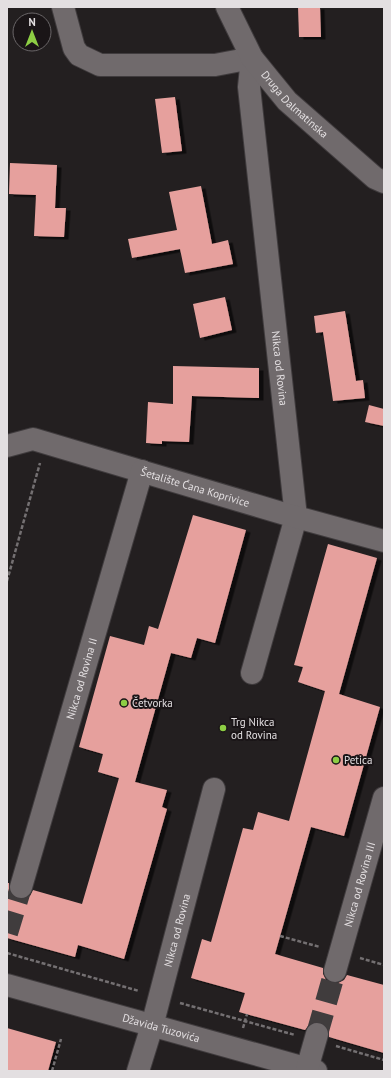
<svg xmlns="http://www.w3.org/2000/svg" width="391" height="1078" viewBox="0 0 391 1078" font-family="'PT Sans',sans-serif">
	<style>
		.building { fill: #e6a09d; filter: url(#shadow) }
		.lines { fill: none; stroke-linecap: round; stroke-linejoin: round }
		.minor-tunnel { stroke: #403c3d; stroke-width: 22; stroke-dasharray: 22 11; stroke-linecap: butt }
		.minor-casing { stroke: #403c3e; stroke-width: 24 }
		.path { stroke: #747072; stroke-width: 2.5; stroke-dasharray: 4 2; stroke-linecap: butt }
		.minor { stroke: #706a6c; stroke-width: 22 }
		.poi-dot { fill: #8dce44; stroke: #1a1517; stroke-width: 1.5 }
		.labels { text-anchor: middle; dominant-baseline: central; stroke-width: 4; stroke-linejoin: round; paint-order: stroke }
		.street-label { font-size: 11px; fill: #e3dfe1; stroke: #1a1517 }
		.poi-label { font-size: 11px; fill: #e3dfe1; stroke: #1a1517; text-anchor: start }
	</style>
	<defs>
		<filter id="shadow"><feDropShadow dx="4.5" dy="2.5" stdDeviation="0" flood-color="#0009"/></filter>
	</defs>
	<rect width="100%" height="100%" fill="#231f20"/>
	<!-- building -->
	<g class="building">
		<path d="M298,7H320L321,37H299Z"/>
		<path d="M175,97L182,151L162,153L155,99Z"/>
		<path d="M10,163L57,165L55,208H66L64,237L34,236L36,195L9,194Z"/>
		<path d="M201,186L212,244L228,240L233,264L185,273L180,249L132,258L128,239L177,230L169,192Z"/>
		<path d="M225,297L232,330L200,338L193,304Z"/>
		<path d="M345,311L356,381L363,380L365,398L333,401L323,332L316,333L314,316Z"/>
		<path d="M173,366L259,368V398L192,396L189,442L162,441V444L146,443L148,402L173,404Z"/>
		<path d="M369,405L384,409V426L365,422Z"/>
		<path d="M193,515L246,530L215,643L197,638L191,658L171,653L135,782L167,790L162,807L167,809L124,959L78,945L75,957L7,938V883H9V890L12,895L17,899H24L30,896L33,890L82,904L119,778L98,772L103,754L79,747L110,636L144,645L149,626L158,629Z"/>
		<path d="M328,544L377,558L339,694L380,707L344,836L311,827L275,954L323,968V974L326,980L331,983H338L344,980L347,975L384,985V1053L329,1037V1031L326,1026L320,1022H314L309,1025L305,1030L239,1012L245,993L191,978L202,939L211,942L243,828L253,830L258,812L289,821L325,691L298,682L303,667L294,665Z"/>
		<path d="M7,1028L56,1042L48,1071H7Z"/>
	</g>
	<g class="lines">
		<!-- minor-tunnel -->
		<g class="minor-tunnel">
			<path d="M7,933L21,887"/>
			<path d="M317,1034L335,971"/>
		</g>
		<defs>
			<g id="minor">
				<path id="s1" d="M63,7L74,48L79,55L100,65H215L252,58L249,87L296,517L252,673"/>
				<path id="s2" d="M227,7L252,58L287,101L375,178L384,182"/>
				<path id="s3" d="M7,446L33,439L285,514L384,541"/>
				<path id="s4" d="M21,887L142,471"/>
				<path id="s5" d="M335,971L384,798"/>
				<path id="s6" d="M7,985L316,1071"/>
				<path d="M307,1069L317,1034"/>
				<path id="s7" d="M138,1071L152,1026L214,789"/>
			</g>
		</defs>
		<!-- minor casing -->
		<use href="#minor" class="minor-casing"/>
		<!-- path -->
		<g class="path">
			<path d="M7,581L40,463"/>
			<path d="M280,936L320,947"/>
			<path d="M7,953L139,991"/>
			<path d="M360,958L384,965"/>
			<path d="M180,1003L295,1035"/>
			<path d="M243,1028L247,1014"/>
			<path d="M336,1046L384,1060"/>
			<path d="M52,1071L61,1039"/>
		</g>
		<!-- minor -->
		<use href="#minor" class="minor"/>
	</g>
	<!-- markers -->
	<g class="poi-dot">
		<circle cx="124" cy="703" r="4"/>
		<circle cx="223" cy="728" r="4"/>
		<circle cx="336" cy="760" r="4"/>
	</g>
	<g class="labels">
		<!-- street labels -->
		<g class="street-label">
			<text stroke="none"><textPath href="#s2" startOffset="120">Druga Dalmatinska</textPath></text>
			<text stroke="none"><textPath href="#s1" startOffset="539">Nikca od Rovina</textPath></text>
			<text stroke="none"><textPath href="#s3" startOffset="196">Šetalište Ćana Koprivice</textPath></text>
			<text stroke="none"><textPath href="#s4" startOffset="217">Nikca od Rovina II</textPath></text>
			<text stroke="none"><textPath href="#s5" startOffset="90">Nikca od Rovina III</textPath></text>
			<text stroke="none"><textPath href="#s7" startOffset="146">Nikca od Rovina</textPath></text>
			<text stroke="none"><textPath href="#s6" startOffset="160">Džavida Tuzovića</textPath></text>
		</g>
		<!-- poi labels -->
		<g class="poi-label">
			<text x="132" y="703">Četvorka</text>
			<text x="231" y="722">Trg Nikca<tspan x="231" dy="13">od Rovina</tspan></text>
			<text x="344" y="760">Petica</text>
		</g>
	</g>
	<!-- border -->
	<rect width="391" height="1078" fill="none" stroke="#e3dfe1" stroke-width="16"/>
	<!-- north arrow -->
	<g transform="translate(32 32)"><circle r="19" fill="#1a1517" stroke="#6a6668"/>
	<path d="M0-3L7 15L0 10L-7 15Z" fill="#8dce44"/>
	<text y="-6" font-size="11" font-weight="bold" text-anchor="middle" fill="#e3dfe1">N</text>
	</g>
</svg>
